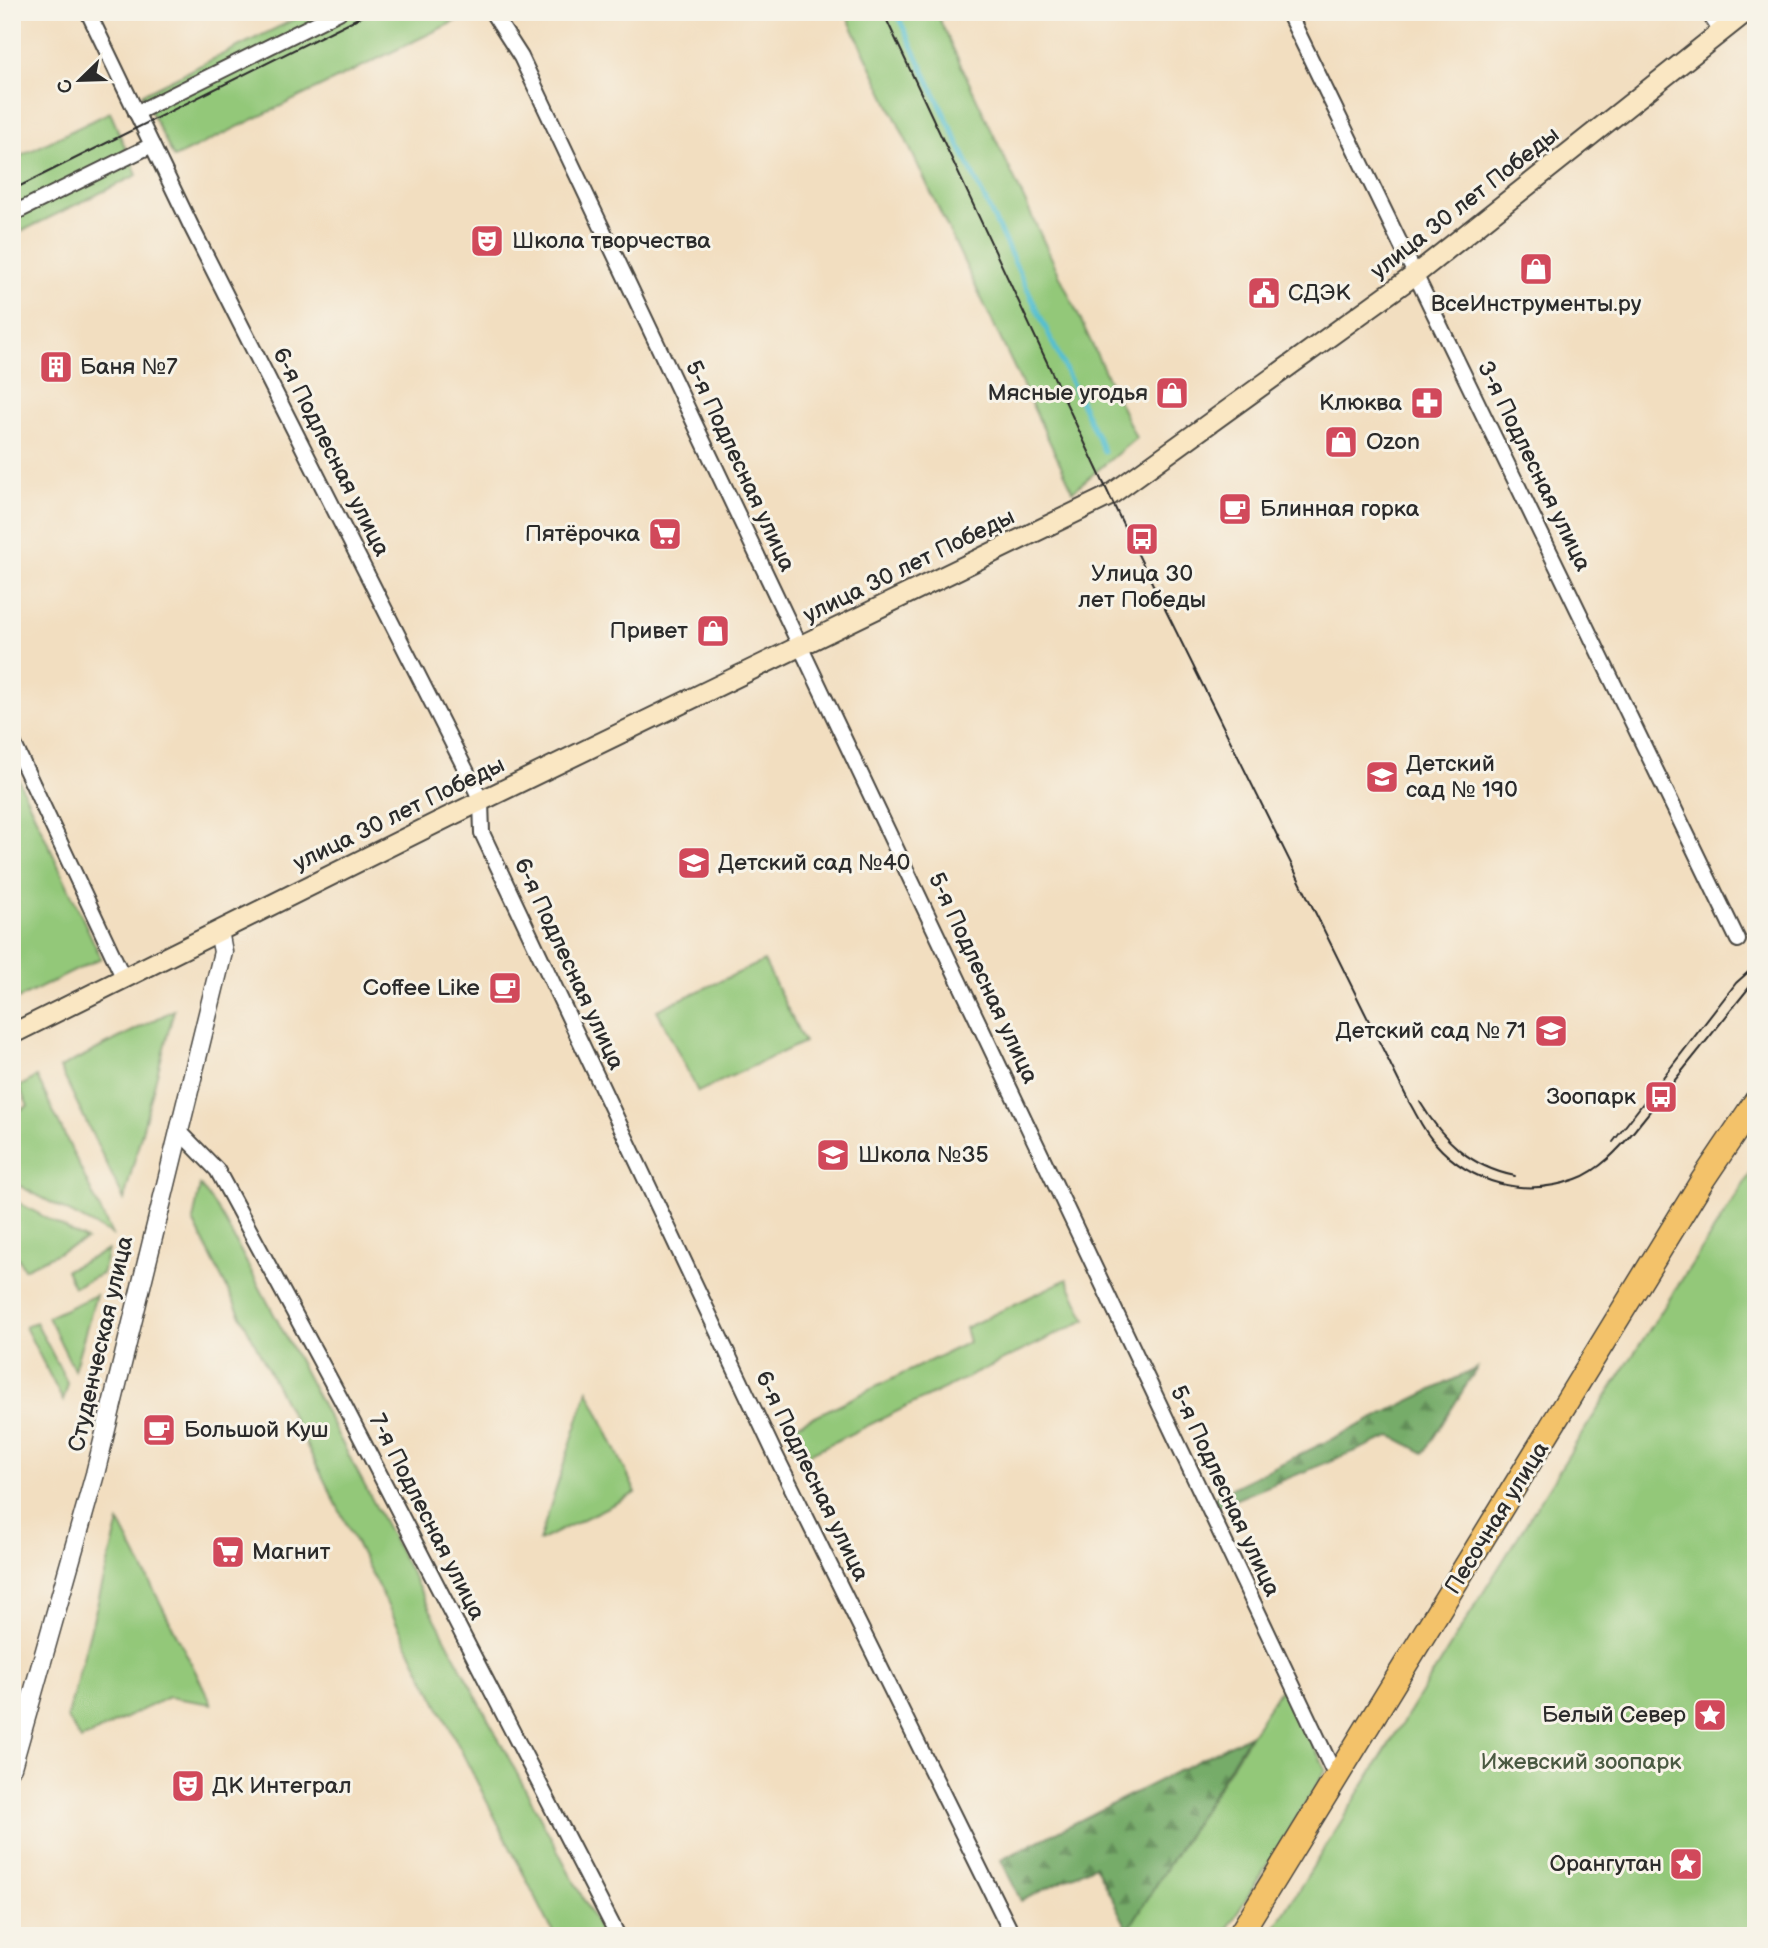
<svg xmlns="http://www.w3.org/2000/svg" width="1768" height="1948" viewBox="0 0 1768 1948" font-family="'Balsamiq Sans',sans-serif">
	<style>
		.green { fill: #93c879; stroke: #5f7a52; stroke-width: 2 }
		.forest { fill: url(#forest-firs); stroke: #506c4a; stroke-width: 2 }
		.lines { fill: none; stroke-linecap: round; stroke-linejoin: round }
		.stream { stroke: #55bfd0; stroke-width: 5 }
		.minor-casing { stroke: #494641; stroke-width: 18 }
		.tertiary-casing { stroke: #494641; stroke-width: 21 }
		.secondary-casing { stroke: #494641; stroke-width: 23 }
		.primary-casing { stroke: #494641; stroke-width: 26 }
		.minor { stroke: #fff; stroke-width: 14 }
		.tertiary { stroke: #fff; stroke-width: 18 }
		.secondary { stroke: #fae7c3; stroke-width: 19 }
		.primary { stroke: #f3c26a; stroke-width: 23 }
		.tram { stroke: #2b2b2b; stroke-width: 2 }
		.labels { text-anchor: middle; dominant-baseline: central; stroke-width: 6; stroke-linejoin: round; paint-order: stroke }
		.street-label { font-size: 23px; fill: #2b2b2b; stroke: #f7f3e8 }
		.poi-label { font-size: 23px; fill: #2b2b2b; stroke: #f7f3e8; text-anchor: start }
		.park-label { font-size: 23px; fill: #4a5a42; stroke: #f7f3e8 }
	</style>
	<defs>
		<pattern id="forest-firs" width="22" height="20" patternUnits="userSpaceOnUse" patternTransform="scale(1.75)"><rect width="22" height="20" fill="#76ac69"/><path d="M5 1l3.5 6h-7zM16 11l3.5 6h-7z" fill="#618c57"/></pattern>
	</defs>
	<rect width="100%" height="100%" fill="#f7f3e8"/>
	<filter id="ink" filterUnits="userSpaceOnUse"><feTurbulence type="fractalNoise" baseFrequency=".0143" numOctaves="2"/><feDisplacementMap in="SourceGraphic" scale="14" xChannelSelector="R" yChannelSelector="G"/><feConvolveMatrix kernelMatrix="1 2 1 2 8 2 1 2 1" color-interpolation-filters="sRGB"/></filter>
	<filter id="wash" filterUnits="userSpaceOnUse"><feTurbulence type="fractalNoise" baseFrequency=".00686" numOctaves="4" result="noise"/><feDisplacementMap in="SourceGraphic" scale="28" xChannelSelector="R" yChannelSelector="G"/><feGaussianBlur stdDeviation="1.57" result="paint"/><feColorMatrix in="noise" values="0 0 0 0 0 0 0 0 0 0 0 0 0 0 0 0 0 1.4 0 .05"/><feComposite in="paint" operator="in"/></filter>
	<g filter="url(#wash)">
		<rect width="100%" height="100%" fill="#f2dec0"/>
		<!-- green -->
		<g class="green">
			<path d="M309,12H474L174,158L142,94Z"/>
			<path d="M845,12H936L1136,438L1073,491Z"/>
			<path d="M110,112L137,175L12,236V160Z"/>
			<path d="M12,766L101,958L18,999L12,986Z"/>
			<path d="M764,961L804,1042L698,1092L657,1010Z"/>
			<path d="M174,1010L124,1200L60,1068Z"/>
			<path d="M37,1077L112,1235L12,1182V1114L28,1106L19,1087Z"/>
			<path d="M1756,1165V1936H1270L1578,1440Z"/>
			<path d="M200,1185L222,1216L603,1936H555L193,1221Z"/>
			<path d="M12,1199L86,1240L24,1269L12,1246Z"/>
			<path d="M108,1250L102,1274L74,1287L66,1270Z"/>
			<path d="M1067,1279L1086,1320L799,1459L786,1430L969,1342L965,1328Z"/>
			<path d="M96,1295L74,1370L48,1317Z"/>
			<path d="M36,1322L68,1384L63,1401L25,1327Z"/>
			<path d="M588,1390L636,1493L539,1541Z"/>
			<path d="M119,1522L212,1704L168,1697L81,1740L67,1718Z"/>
			<path d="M1283,1684L1326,1770L1223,1936H1124Z"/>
		</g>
		<!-- forest -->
		<g class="forest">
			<path d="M1477,1368L1424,1453L1392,1436L1217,1507L1213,1497Z"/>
			<path d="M1249,1735L1128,1930L1095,1865L1021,1901L1001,1860Z"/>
		</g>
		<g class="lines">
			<!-- stream -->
			<path class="stream" d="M896,12L1104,451"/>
		</g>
	</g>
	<g filter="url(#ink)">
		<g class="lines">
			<defs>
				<g id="minor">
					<path d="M88,12L191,226L471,780L481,801L482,833L774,1452L1013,1936"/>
					<path d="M492,12L521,57L1336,1777"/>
					<path d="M1288,12L1738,940"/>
					<path d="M1708,12L1722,33"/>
					<path d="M136,113L339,12"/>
					<path d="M12,214L152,145"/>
					<path d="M12,740L124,979"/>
					<path d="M179,1131L217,1170L345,1407L618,1936"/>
				</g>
				<path id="tertiary" d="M12,1767L95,1474L223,952L219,931"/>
				<path id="secondary" d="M12,1034L446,818L1109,496L1416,274L1746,12"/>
				<path id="primary" d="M1239,1936L1702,1181L1756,1101"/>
			</defs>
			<!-- minor casing -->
			<use href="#minor" class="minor-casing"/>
			<!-- tertiary casing -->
			<use href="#tertiary" class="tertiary-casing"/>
			<!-- secondary casing -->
			<use href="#secondary" class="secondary-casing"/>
			<!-- primary casing -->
			<use href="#primary" class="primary-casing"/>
			<!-- minor -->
			<use href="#minor" class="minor"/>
			<!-- tertiary -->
			<use href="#tertiary" class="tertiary"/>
			<!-- secondary -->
			<use href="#secondary" class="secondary"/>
			<!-- primary -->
			<use href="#primary" class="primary"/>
			<!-- tram -->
			<g class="tram">
				<path d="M883,12L1119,516L1409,1102C1417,1115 1424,1132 1435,1143C1471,1184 1524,1198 1576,1179C1599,1171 1619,1149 1634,1131L1756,979"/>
				<path d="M12,190L370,12"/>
				<path d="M1420,1102C1443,1140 1470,1167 1515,1176"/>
				<path d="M1613,1142L1736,983L1756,965"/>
			</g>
		</g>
	</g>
	<!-- icons -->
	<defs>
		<symbol id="theatre-square" viewBox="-11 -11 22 22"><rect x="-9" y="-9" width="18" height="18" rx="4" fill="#d1495b" stroke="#f7f3e8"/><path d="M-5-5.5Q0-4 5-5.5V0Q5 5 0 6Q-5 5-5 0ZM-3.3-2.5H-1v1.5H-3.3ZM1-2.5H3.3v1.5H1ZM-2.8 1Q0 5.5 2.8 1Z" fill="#fff"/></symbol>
		<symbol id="shop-square" viewBox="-11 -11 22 22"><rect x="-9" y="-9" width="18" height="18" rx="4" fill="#d1495b" stroke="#f7f3e8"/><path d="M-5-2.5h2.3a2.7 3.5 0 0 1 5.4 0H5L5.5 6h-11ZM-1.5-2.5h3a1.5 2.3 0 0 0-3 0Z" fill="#fff"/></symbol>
		<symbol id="civic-square" viewBox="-11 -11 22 22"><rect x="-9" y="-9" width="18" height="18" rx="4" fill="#d1495b" stroke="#f7f3e8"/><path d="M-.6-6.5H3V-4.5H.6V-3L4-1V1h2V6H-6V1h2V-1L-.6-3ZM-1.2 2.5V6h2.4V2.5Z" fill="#fff"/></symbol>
		<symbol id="building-square" viewBox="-11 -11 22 22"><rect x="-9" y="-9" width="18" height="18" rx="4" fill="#d1495b" stroke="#f7f3e8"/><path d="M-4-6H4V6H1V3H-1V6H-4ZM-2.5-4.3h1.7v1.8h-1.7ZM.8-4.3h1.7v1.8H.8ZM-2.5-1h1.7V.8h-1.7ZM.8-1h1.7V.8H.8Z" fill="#fff"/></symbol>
		<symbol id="pharmacy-square" viewBox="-11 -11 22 22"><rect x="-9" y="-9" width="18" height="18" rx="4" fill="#d1495b" stroke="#f7f3e8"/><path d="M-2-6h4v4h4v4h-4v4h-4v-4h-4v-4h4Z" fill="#fff"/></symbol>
		<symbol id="cafe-square" viewBox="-11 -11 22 22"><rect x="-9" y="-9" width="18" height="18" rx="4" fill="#d1495b" stroke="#f7f3e8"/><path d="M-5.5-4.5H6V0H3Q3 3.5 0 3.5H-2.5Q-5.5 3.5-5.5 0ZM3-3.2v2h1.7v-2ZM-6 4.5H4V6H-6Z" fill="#fff"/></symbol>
		<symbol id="supermarket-square" viewBox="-11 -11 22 22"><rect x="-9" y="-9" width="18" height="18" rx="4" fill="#d1495b" stroke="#f7f3e8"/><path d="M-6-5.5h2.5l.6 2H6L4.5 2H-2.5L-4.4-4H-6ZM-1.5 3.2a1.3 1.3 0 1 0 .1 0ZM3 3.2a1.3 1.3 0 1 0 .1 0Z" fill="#fff"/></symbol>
		<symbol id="bus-square" viewBox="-11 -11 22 22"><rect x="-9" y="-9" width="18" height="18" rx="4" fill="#d1495b" stroke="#f7f3e8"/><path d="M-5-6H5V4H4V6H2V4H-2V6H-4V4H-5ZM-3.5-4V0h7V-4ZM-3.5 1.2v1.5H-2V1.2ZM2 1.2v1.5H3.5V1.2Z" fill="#fff"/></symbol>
		<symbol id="school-square" viewBox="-11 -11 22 22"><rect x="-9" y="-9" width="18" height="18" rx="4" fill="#d1495b" stroke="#f7f3e8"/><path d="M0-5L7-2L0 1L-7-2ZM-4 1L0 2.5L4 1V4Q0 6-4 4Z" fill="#fff"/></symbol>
		<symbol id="sight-square" viewBox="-11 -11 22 22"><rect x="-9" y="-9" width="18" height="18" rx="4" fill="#d1495b" stroke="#f7f3e8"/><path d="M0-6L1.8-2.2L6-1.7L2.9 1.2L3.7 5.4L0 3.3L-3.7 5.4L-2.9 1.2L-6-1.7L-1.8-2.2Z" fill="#fff"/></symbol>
	</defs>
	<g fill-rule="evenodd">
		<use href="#theatre-square" x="468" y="222" width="38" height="38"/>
		<use href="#shop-square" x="1517" y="250" width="38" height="38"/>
		<use href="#civic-square" x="1245" y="274" width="38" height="38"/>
		<use href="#building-square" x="37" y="348" width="38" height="38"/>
		<use href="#shop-square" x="1153" y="374" width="38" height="38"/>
		<use href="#pharmacy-square" x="1408" y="384" width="38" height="38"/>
		<use href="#shop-square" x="1322" y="423" width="38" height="38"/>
		<use href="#cafe-square" x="1216" y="490" width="38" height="38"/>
		<use href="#supermarket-square" x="646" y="515" width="38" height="38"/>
		<use href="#bus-square" x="1123" y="520" width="38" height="38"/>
		<use href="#shop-square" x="694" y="612" width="38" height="38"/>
		<use href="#school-square" x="1363" y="758" width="38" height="38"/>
		<use href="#school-square" x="675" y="844" width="38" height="38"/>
		<use href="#cafe-square" x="486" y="969" width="38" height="38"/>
		<use href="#school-square" x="1532" y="1012" width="38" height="38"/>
		<use href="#bus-square" x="1642" y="1078" width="38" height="38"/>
		<use href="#school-square" x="814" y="1136" width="38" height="38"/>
		<use href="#cafe-square" x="140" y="1411" width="38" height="38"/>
		<use href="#supermarket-square" x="209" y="1533" width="38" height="38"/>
		<use href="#sight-square" x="1691" y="1696" width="38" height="38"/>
		<use href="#theatre-square" x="169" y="1767" width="38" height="38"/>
		<use href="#sight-square" x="1667" y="1845" width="38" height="38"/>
	</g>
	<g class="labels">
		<!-- street labels -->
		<g class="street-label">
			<text transform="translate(1465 203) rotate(-38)">улица 30 лет Победы</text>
			<text transform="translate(331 452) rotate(63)">6-я Подлесная улица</text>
			<text transform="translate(740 466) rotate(65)">5-я Подлесная улица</text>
			<text transform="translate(1534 466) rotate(64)">3-я Подлесная улица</text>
			<text transform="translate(909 566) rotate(-26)">улица 30 лет Победы</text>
			<text transform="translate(399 814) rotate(-26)">улица 30 лет Победы</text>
			<text transform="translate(569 964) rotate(65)">6-я Подлесная улица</text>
			<text transform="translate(983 978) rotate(65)">5-я Подлесная улица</text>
			<text transform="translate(101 1344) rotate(-77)">Студенческая улица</text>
			<text transform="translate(812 1476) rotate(64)">6-я Подлесная улица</text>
			<text transform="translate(1225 1491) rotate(65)">5-я Подлесная улица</text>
			<text transform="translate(427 1517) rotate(63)">7-я Подлесная улица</text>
			<text transform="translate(1497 1518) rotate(-58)">Песочная улица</text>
		</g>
		<!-- poi labels -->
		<g class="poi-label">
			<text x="512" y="241">Школа творчества</text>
			<text x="1288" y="293">СДЭК</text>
			<text x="1536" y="304" text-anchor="middle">ВсеИнструменты.ру</text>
			<text x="80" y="367">Баня №7</text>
			<text x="1148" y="393" text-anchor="end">Мясные угодья</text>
			<text x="1402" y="403" text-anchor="end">Клюква</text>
			<text x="1366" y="442">Ozon</text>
			<text x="1260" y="509">Блинная горка</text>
			<text x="640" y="534" text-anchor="end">Пятёрочка</text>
			<text x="1142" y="574" text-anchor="middle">Улица 30<tspan x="1142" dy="26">лет Победы</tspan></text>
			<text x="688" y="631" text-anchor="end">Привет</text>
			<text x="1406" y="764">Детский<tspan x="1406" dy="26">сад № 190</tspan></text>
			<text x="718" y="863">Детский сад №40</text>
			<text x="480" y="988" text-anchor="end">Coffee Like</text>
			<text x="1526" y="1031" text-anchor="end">Детский сад № 71</text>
			<text x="1636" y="1097" text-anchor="end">Зоопарк</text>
			<text x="858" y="1155">Школа №35</text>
			<text x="184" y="1430">Большой Куш</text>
			<text x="252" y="1552">Магнит</text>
			<text x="1686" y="1715" text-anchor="end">Белый Север</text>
			<text x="212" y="1786">ДК Интеграл</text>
			<text x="1662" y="1864" text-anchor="end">Орангутан</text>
		</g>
		<!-- park labels -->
		<g class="park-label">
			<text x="1581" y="1762">Ижевский зоопарк</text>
		</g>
	</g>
	<!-- margin -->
	<rect width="1768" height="1948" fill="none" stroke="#f7f3e8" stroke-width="42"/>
	<!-- north arrow -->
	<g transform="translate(80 80) rotate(247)" stroke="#f7f3e8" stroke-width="5" paint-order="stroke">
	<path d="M0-5L12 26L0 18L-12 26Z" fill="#2b2b2b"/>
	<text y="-10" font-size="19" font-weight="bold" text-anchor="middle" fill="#2b2b2b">С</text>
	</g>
</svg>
